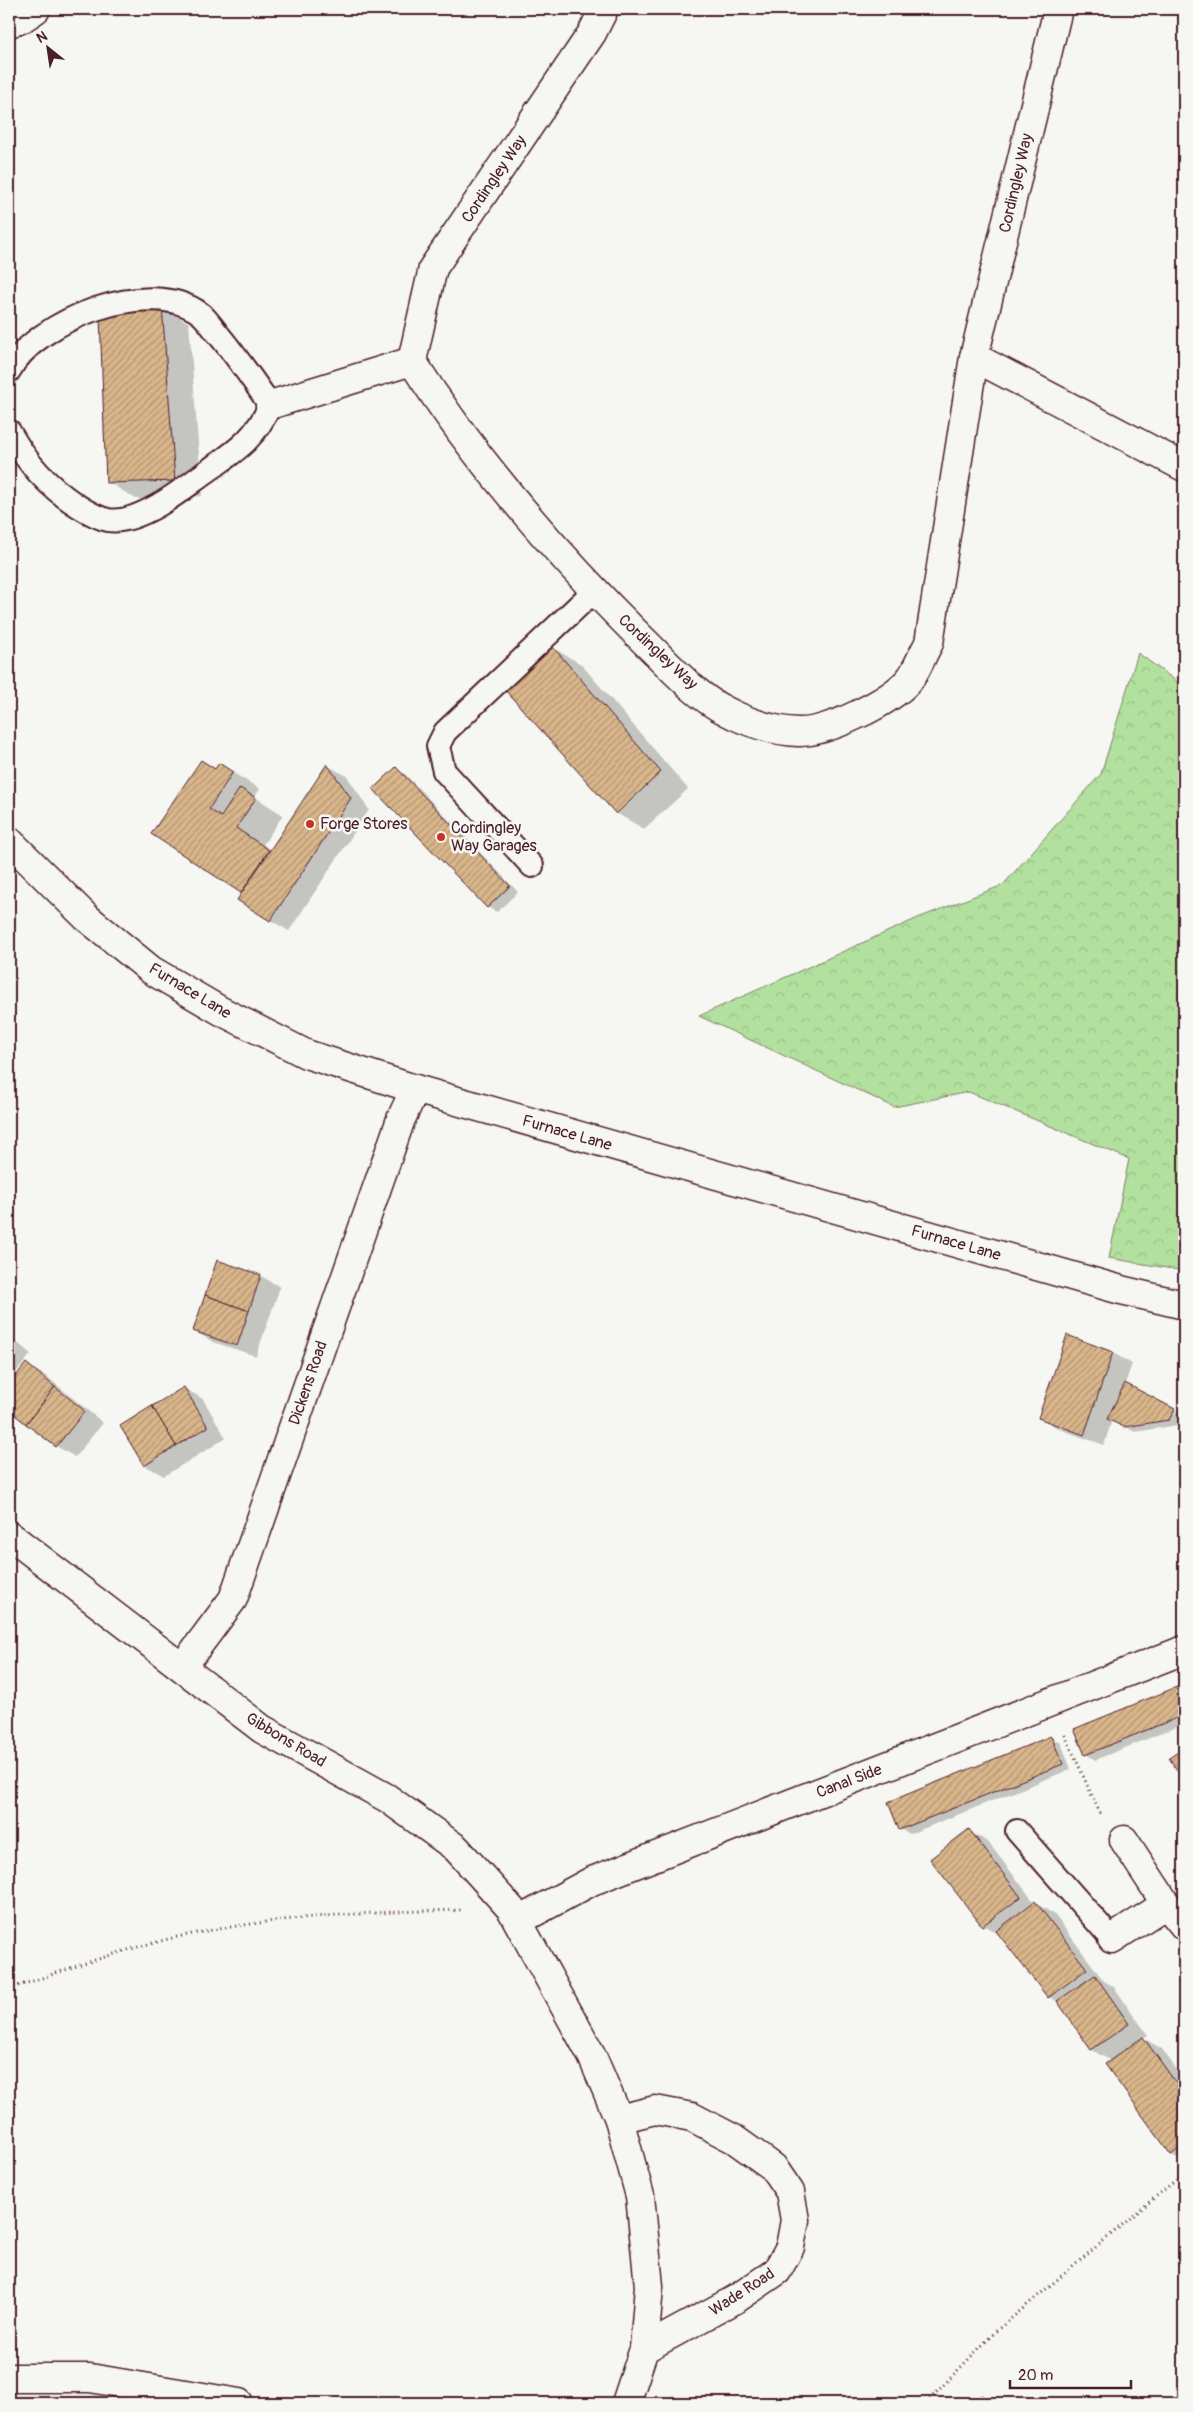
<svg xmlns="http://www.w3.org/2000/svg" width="1193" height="2412" viewBox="0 0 1193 2412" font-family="Pangolin,sans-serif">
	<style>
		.park { fill: url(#park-crowns); stroke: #7e8064 }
		.shadow { fill: #0003 }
		.building { fill: url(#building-hatch); stroke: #4a1f2b }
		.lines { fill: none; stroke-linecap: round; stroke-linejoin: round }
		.service-casing { stroke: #4a1f2b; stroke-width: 26 }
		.minor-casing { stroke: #4a1f2b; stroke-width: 31 }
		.tertiary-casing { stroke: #4a1f2b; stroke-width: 31 }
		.path { stroke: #4a1f2b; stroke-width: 3; stroke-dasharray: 1 4; stroke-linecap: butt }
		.service { stroke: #f6f6f2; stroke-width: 22 }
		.minor { stroke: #f6f6f2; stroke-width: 28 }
		.tertiary { stroke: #f6f6f2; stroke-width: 28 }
		.poi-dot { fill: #c8321e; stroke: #f6f6f2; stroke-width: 2 }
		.labels { text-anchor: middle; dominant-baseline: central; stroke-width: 5; stroke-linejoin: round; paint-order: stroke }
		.street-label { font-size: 16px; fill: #4a1f2b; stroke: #f6f6f2 }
		.poi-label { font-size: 16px; fill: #4a1f2b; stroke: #f6f6f2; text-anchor: start }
	</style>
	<defs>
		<pattern id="park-crowns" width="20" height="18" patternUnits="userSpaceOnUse" patternTransform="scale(1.25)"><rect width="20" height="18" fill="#b2e09e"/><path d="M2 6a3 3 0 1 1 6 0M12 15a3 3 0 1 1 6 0" fill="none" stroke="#9bc088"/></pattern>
		<pattern id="building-hatch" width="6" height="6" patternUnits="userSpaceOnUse" patternTransform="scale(1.25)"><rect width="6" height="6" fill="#d9b68b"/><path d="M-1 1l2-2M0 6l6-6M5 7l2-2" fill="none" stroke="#b29372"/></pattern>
	</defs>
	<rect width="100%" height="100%" fill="#f6f6f2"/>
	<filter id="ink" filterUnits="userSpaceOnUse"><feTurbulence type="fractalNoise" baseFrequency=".02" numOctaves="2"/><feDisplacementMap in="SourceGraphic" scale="10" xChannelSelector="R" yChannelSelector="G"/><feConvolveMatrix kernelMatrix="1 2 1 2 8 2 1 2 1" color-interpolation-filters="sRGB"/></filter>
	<g filter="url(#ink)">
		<!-- park -->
		<path class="park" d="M1138,653L1184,687V1271L1109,1258L1129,1159L969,1092L894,1107L699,1016L918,918L1003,885L1101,774Z"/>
		<!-- shadow -->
		<g class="shadow">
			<path d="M161,307L189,323L202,496L136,499L108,482Z"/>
			<path d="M553,648L581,664L688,789L644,829L616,813Z"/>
			<path d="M220,765L260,789L255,797L283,815L263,845L272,851L328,766L347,776L369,810L289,931L270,920L243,893L153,834Z"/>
			<path d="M396,769L405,774L518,892L497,912L487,907Z"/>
			<path d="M218,1262L261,1276L280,1287L256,1356L213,1342L194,1331Z"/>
			<path d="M9,1336L31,1354L9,1381Z"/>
			<path d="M1068,1337L1113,1353L1132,1364L1125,1384L1183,1415L1178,1425L1135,1432L1112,1420L1104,1445L1059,1429L1040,1418Z"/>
			<path d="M26,1365L46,1376L103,1423L75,1457L56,1446L9,1408V1387Z"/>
			<path d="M184,1388L203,1399L226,1438L164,1476L144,1465Z"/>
			<path d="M1184,1685V1724L1095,1760L1086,1754L1076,1729Z"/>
			<path d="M1051,1738L1061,1743L1071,1769L910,1834L900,1829Z"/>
			<path d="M969,1831L988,1842L1035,1903L1054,1914L1104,1981L1114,1987L1148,2035L1143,2038L1162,2049L1184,2080V2162L1171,2155L1111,2061L1092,2050L1060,2003L1049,1997L1002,1936L983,1925L932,1859Z"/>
			<path d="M982,2396L994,2403H970Z"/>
		</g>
		<!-- building -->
		<g class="building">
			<path d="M162,305L175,481L106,483L100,316Z"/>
			<path d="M553,647L661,772L616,814L505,690Z"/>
			<path d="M201,760L215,769L219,763L233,772L209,809L221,817L240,788L256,798L236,828L269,850L241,893L151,834Z"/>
			<path d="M327,764L351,798L270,921L237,900Z"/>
			<path d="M396,767L510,886L487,908L373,789Z"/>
			<path d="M217,1260L261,1275L249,1311L205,1295Z"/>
			<path d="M205,1295L249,1311L237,1346L193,1331Z"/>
			<path d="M1067,1335L1113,1352L1084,1435L1038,1418Z"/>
			<path d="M26,1363L55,1387L26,1424L9,1410V1385Z"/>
			<path d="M1125,1383L1175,1409L1169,1420L1124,1427L1107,1419Z"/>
			<path d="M55,1387L85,1411L56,1447L26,1424Z"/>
			<path d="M184,1387L208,1427L176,1446L152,1406Z"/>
			<path d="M152,1406L176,1446L144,1466L120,1426Z"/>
			<path d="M1184,1684V1715L1085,1755L1074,1729Z"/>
			<path d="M1051,1736L1063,1764L899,1830L888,1802Z"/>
			<path d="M1184,1748V1780L1169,1758Z"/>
			<path d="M969,1829L1021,1897L982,1926L930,1859Z"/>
			<path d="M1035,1901L1087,1969L1048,1998L996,1931Z"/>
			<path d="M1095,1975L1129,2024L1091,2050L1057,2001Z"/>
			<path d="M1143,2037L1184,2094V2145L1171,2155L1105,2064Z"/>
			<path d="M982,2395L987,2403H968Z"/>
		</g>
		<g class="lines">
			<defs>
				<g id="service">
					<path d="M9,371C36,320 151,275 201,314C207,319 213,328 218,334C237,357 253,380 270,405C255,441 232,453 202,475C181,491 137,525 108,520C98,518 86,511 78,506C47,486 27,463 9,431"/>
					<path d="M532,866L444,771L438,746L445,732L594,591"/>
					<path d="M1017,1831L1112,1939"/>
				</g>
				<g id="minor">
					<path d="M604,9L592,33L433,268L412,361C476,462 556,553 640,637C665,661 695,696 726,711C747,722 774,731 798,732C827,733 890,702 909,680C917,670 922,655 929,643L974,357"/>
					<path d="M1058,9L974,357L1184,467"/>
					<path d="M9,23L21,19L36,9"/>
					<path d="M270,405L412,361"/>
					<path d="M9,841L86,917L151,970L221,1011L306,1054L415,1089L1121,1290L1184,1305"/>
					<path d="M9,1535L262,1729L387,1798L456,1848L511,1909L592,2056L619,2119L640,2196L649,2286L644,2349L626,2403"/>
					<path d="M183,1666L233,1599L401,1119L415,1089"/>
					<path d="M1124,1840L1166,1904L1184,1926"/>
					<path d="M518,1921L592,1881L1184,1650"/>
					<path d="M1112,1939L1166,1904"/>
					<path d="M619,2119L655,2110L692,2117L734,2139L773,2167L790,2192L795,2220L790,2247L777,2271L736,2299L644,2349"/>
				</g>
				<path id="tertiary" d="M9,2378H90L239,2403"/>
			</defs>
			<!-- service casing -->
			<use href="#service" class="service-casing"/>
			<!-- minor casing -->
			<use href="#minor" class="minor-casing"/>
			<!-- tertiary casing -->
			<use href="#tertiary" class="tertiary-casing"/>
			<!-- path -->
			<g class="path">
				<path d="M1065,1735L1101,1816"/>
				<path d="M9,1989C67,1970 127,1947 187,1935C278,1916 370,1912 463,1910"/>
				<path d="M926,2403L995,2332L1184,2173"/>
			</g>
			<!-- service -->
			<use href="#service" class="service"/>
			<!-- minor -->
			<use href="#minor" class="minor"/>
			<!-- tertiary -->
			<use href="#tertiary" class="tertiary"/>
		</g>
	</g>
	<!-- markers -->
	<g class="poi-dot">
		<circle cx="310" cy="824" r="5"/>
		<circle cx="441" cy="837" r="5"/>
	</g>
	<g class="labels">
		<!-- street labels -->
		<g class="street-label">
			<text transform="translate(494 179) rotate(-56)">Cordingley Way</text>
			<text transform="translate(1016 183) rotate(-77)">Cordingley Way</text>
			<text transform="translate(658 652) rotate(43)">Cordingley Way</text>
			<text transform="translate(190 991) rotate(31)">Furnace Lane</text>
			<text transform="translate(567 1133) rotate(16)">Furnace Lane</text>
			<text transform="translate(956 1243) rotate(16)">Furnace Lane</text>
			<text transform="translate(308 1383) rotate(-71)">Dickens Road</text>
			<text transform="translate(286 1740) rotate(31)">Gibbons Road</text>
			<text transform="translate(849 1781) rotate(-21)">Canal Side</text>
			<text transform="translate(742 2292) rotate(-33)">Wade Road</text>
		</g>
		<!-- poi labels -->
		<g class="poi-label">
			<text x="320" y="824">Forge Stores</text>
			<text x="451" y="828">Cordingley<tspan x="451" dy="18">Way Garages</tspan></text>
		</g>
	</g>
	<!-- margin -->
	<rect width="1193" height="2412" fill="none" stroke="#f6f6f2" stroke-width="30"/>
	<rect x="15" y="15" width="1163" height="2382" fill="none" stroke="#4a1f2b" stroke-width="2" filter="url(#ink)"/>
	<!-- north arrow -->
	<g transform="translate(48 48) rotate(330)" stroke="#f6f6f2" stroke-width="4" paint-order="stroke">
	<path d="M0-4L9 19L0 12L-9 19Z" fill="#4a1f2b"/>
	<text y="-8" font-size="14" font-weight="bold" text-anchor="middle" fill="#4a1f2b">N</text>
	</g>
	<!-- scale -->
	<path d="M1010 2380v8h121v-8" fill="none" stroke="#4a1f2b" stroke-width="2.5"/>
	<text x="1018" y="2380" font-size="15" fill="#4a1f2b" stroke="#f6f6f2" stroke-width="4" paint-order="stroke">20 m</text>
</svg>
